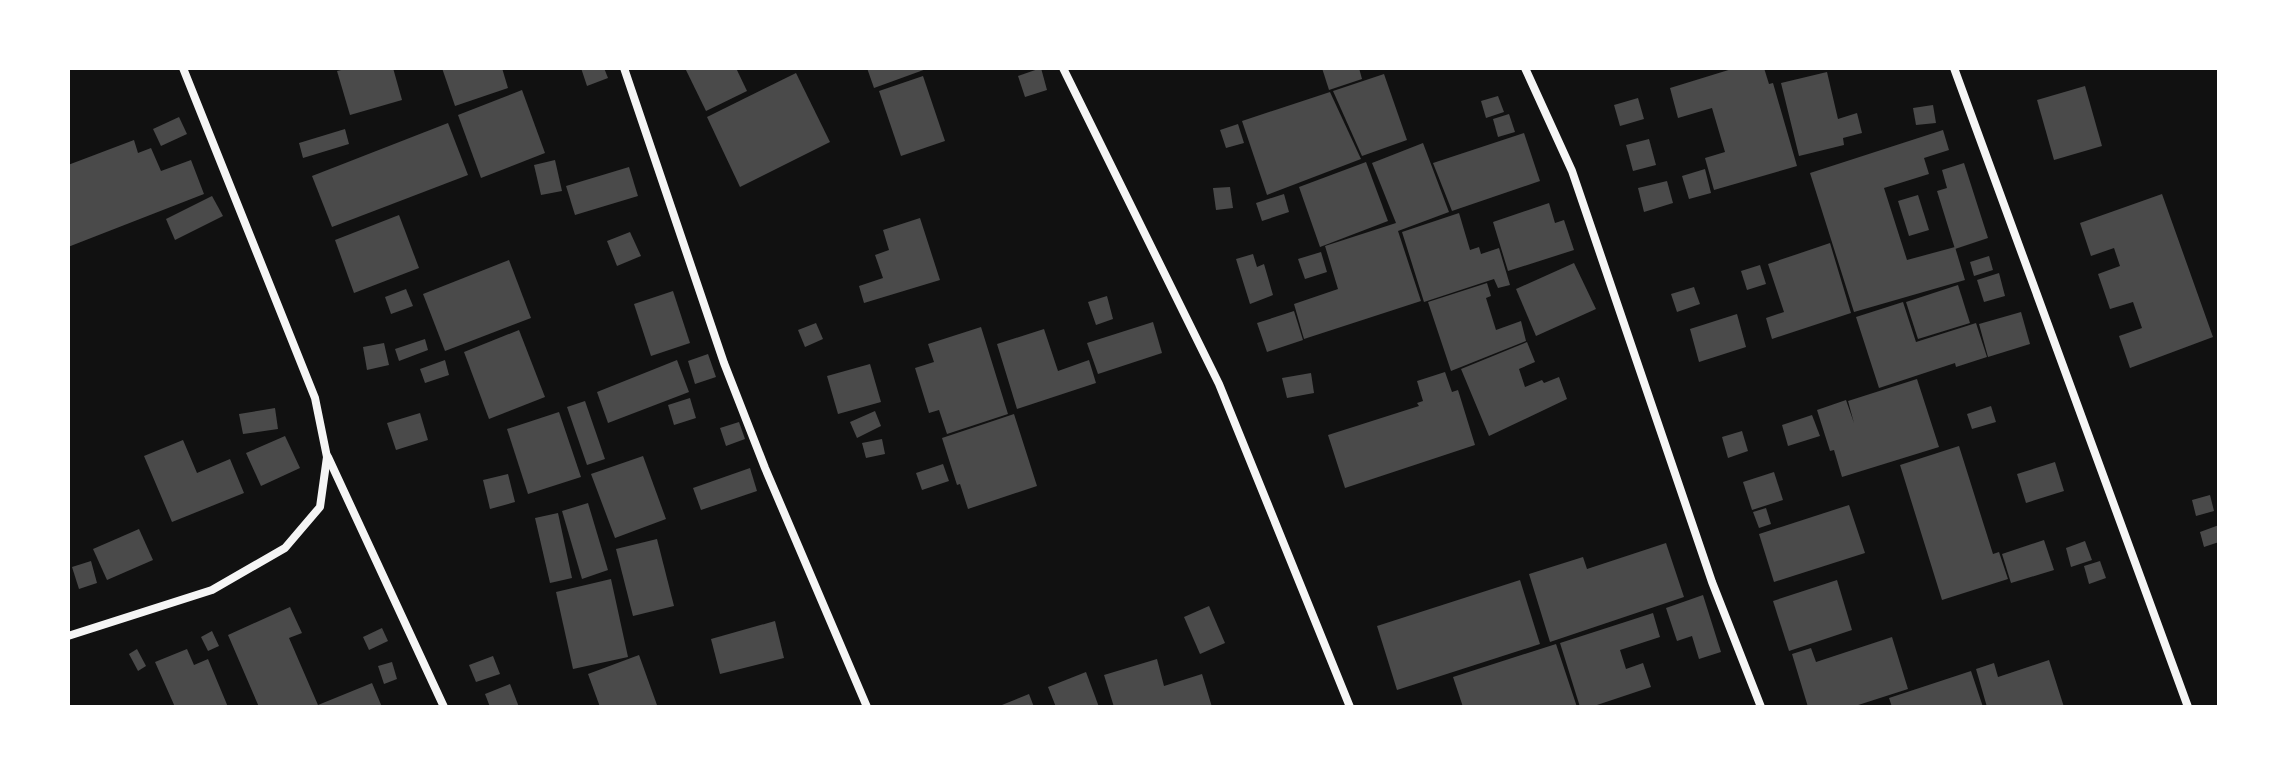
<svg xmlns="http://www.w3.org/2000/svg" width="2287" height="775" viewBox="0 0 2287 775" font-family="'Roboto Condensed',sans-serif">
	<style>
		.building { fill: #4a4a4a }
		.lines { fill: none; stroke-linecap: round; stroke-linejoin: round }
		.minor { stroke: #f5f5f5; stroke-width: 8 }
	</style>
	<rect width="100%" height="100%" fill="#111"/>
	<!-- building -->
	<g class="building">
		<path d="M350,68H393L402,100L350,115L337,71Z"/>
		<path d="M442,68H502L508,88L455,106Z"/>
		<path d="M581,68H604L608,78L587,86Z"/>
		<path d="M685,68H736L747,91L706,111Z"/>
		<path d="M867,68H929L874,88Z"/>
		<path d="M1041,68L1047,90L1025,97L1018,76Z"/>
		<path d="M1322,68H1359L1362,79L1329,90Z"/>
		<path d="M1735,68H1764L1769,84L1773,83L1797,166L1714,190L1705,158L1725,152L1712,108L1678,118L1670,88Z"/>
		<path d="M1827,72L1838,119L1857,113L1862,133L1843,138L1844,145L1799,156L1781,83Z"/>
		<path d="M796,73L830,142L740,187L707,117Z"/>
		<path d="M1384,74L1407,140L1362,156L1333,91Z"/>
		<path d="M923,76L945,141L901,156L879,91Z"/>
		<path d="M2085,86L2102,146L2054,160L2037,100Z"/>
		<path d="M522,90L545,153L481,178L458,115Z"/>
		<path d="M1330,92L1361,159L1267,195L1242,121Z"/>
		<path d="M1498,96L1504,112L1486,118L1481,101Z"/>
		<path d="M1638,98L1644,119L1620,126L1614,105Z"/>
		<path d="M1933,105L1936,123L1916,125L1913,108Z"/>
		<path d="M1509,114L1515,132L1498,137L1493,119Z"/>
		<path d="M179,117L187,134L161,146L153,129Z"/>
		<path d="M448,123L468,175L332,227L312,176Z"/>
		<path d="M1238,124L1244,143L1226,148L1220,130Z"/>
		<path d="M345,129L349,144L303,158L299,143Z"/>
		<path d="M1943,130L1949,150L1924,158L1929,174L1884,188L1907,260L1955,247L1965,280L1854,312L1810,173Z"/>
		<path d="M1524,133L1540,181L1452,211L1433,163Z"/>
		<path d="M1649,139L1656,165L1633,171L1626,145Z"/>
		<path d="M134,140L138,153L151,148L161,171L191,160L204,194L68,247V165Z"/>
		<path d="M1423,143L1449,212L1398,231L1421,301L1304,339L1294,304L1338,289L1325,246L1396,223L1372,163Z"/>
		<path d="M555,160L562,191L541,195L534,165Z"/>
		<path d="M1366,162L1388,221L1320,247L1299,187Z"/>
		<path d="M1964,163L1988,238L1955,249L1937,191L1947,188L1942,170Z"/>
		<path d="M629,167L638,196L575,215L566,186Z"/>
		<path d="M1705,169L1711,193L1689,199L1682,176Z"/>
		<path d="M1667,181L1673,203L1644,212L1638,188Z"/>
		<path d="M1230,187L1233,208L1216,210L1213,188Z"/>
		<path d="M1284,194L1289,212L1262,221L1256,203Z"/>
		<path d="M2162,194L2213,337L2130,368L2119,336L2142,328L2133,302L2110,309L2098,274L2120,266L2114,248L2091,256L2080,223Z"/>
		<path d="M1918,195L1929,230L1909,236L1898,201Z"/>
		<path d="M212,196L223,216L175,240L166,219Z"/>
		<path d="M1549,203L1555,223L1564,220L1574,250L1508,271L1493,222Z"/>
		<path d="M1459,213L1470,250L1479,247L1481,254L1499,248L1510,285L1498,288L1494,279L1424,302L1402,232Z"/>
		<path d="M399,215L419,268L354,293L335,240Z"/>
		<path d="M920,218L940,280L864,303L859,286L883,278L875,255L889,250L883,230Z"/>
		<path d="M630,232L641,256L617,266L607,241Z"/>
		<path d="M1830,243L1851,313L1772,339L1766,318L1784,312L1768,264Z"/>
		<path d="M1321,252L1327,272L1305,279L1298,259Z"/>
		<path d="M1253,254L1257,267L1264,264L1273,295L1250,304L1236,259Z"/>
		<path d="M1989,256L1993,270L1974,276L1970,262Z"/>
		<path d="M509,260L531,318L445,351L423,294Z"/>
		<path d="M1574,263L1596,309L1536,336L1516,289Z"/>
		<path d="M1760,265L1766,284L1747,290L1741,271Z"/>
		<path d="M1999,273L2005,296L1984,302L1977,280Z"/>
		<path d="M1487,283L1491,296L1486,298L1496,330L1521,321L1526,341L1451,371L1428,302Z"/>
		<path d="M1958,285L1970,323L1918,339L1906,302Z"/>
		<path d="M1694,287L1700,304L1677,312L1671,294Z"/>
		<path d="M406,289L413,306L391,314L385,297Z"/>
		<path d="M673,291L690,343L651,356L634,304Z"/>
		<path d="M1107,296L1113,319L1096,325L1088,302Z"/>
		<path d="M1903,302L1916,342L1976,323L1987,357L1956,367L1955,363L1879,388L1856,317Z"/>
		<path d="M1294,311L1303,340L1267,352L1257,323Z"/>
		<path d="M2021,312L2030,344L1988,357L1979,324Z"/>
		<path d="M1737,314L1746,347L1699,362L1690,329Z"/>
		<path d="M1153,322L1162,353L1098,374L1087,343Z"/>
		<path d="M816,323L823,339L805,347L798,330Z"/>
		<path d="M981,327L1008,414L947,434L939,410L929,413L915,368L934,362L928,344Z"/>
		<path d="M1044,329L1058,371L1089,360L1096,383L1017,409L997,344Z"/>
		<path d="M519,330L545,397L489,419L464,352Z"/>
		<path d="M425,339L428,350L399,361L395,349Z"/>
		<path d="M1527,342L1535,362L1519,369L1525,387L1542,380L1544,383L1559,377L1567,399L1489,436L1461,369Z"/>
		<path d="M384,343L389,365L367,370L363,347Z"/>
		<path d="M708,354L716,377L695,384L688,361Z"/>
		<path d="M445,360L449,375L425,383L420,369Z"/>
		<path d="M677,360L689,392L608,423L597,392Z"/>
		<path d="M870,364L881,402L838,414L827,376Z"/>
		<path d="M1445,372L1452,392L1458,390L1475,445L1345,488L1328,435L1419,406L1417,403L1423,401L1417,381Z"/>
		<path d="M1311,373L1314,393L1287,398L1282,378Z"/>
		<path d="M1917,379L1939,447L1842,477L1834,450L1830,451L1817,410L1846,400L1854,423L1848,401Z"/>
		<path d="M690,398L696,418L674,425L668,405Z"/>
		<path d="M585,401L605,459L587,465L567,407Z"/>
		<path d="M1991,406L1996,422L1972,429L1967,414Z"/>
		<path d="M275,408L278,429L243,434L239,414Z"/>
		<path d="M875,411L881,426L857,438L850,422Z"/>
		<path d="M559,412L581,477L528,494L507,429Z"/>
		<path d="M420,413L428,440L396,450L387,423Z"/>
		<path d="M1014,414L1037,486L968,509L960,484L957,485L942,438Z"/>
		<path d="M1812,415L1820,436L1788,446L1782,425Z"/>
		<path d="M739,422L745,439L726,446L720,428Z"/>
		<path d="M1742,431L1748,451L1728,458L1722,437Z"/>
		<path d="M285,436L300,468L261,486L246,453Z"/>
		<path d="M882,439L885,454L866,458L862,443Z"/>
		<path d="M183,440L197,473L230,459L244,493L172,522L144,456Z"/>
		<path d="M1959,446L1993,554L1999,552L2008,579L1942,600L1900,465Z"/>
		<path d="M643,456L666,519L615,538L591,474Z"/>
		<path d="M2055,462L2064,491L2026,503L2017,474Z"/>
		<path d="M943,464L949,481L922,490L916,473Z"/>
		<path d="M750,468L757,491L701,510L693,488Z"/>
		<path d="M1774,472L1783,500L1752,510L1743,482Z"/>
		<path d="M508,474L515,502L490,509L483,480Z"/>
		<path d="M2210,495L2214,511L2196,516L2192,500Z"/>
		<path d="M588,503L608,570L582,579L562,511Z"/>
		<path d="M1849,505L1865,553L1774,582L1759,534Z"/>
		<path d="M1766,508L1771,524L1759,528L1753,512Z"/>
		<path d="M558,513L572,578L550,583L535,518Z"/>
		<path d="M2219,525V542L2204,547L2200,532Z"/>
		<path d="M139,529L153,560L107,580L93,549Z"/>
		<path d="M657,539L674,606L633,616L616,549Z"/>
		<path d="M2044,540L2054,570L2011,583L2002,554Z"/>
		<path d="M2085,541L2092,560L2071,567L2066,548Z"/>
		<path d="M1666,543L1684,597L1550,642L1529,574L1583,557L1587,569Z"/>
		<path d="M91,561L97,583L79,589L72,567Z"/>
		<path d="M2100,561L2106,578L2089,584L2084,566Z"/>
		<path d="M611,579L628,657L573,669L556,592Z"/>
		<path d="M1520,580L1540,644L1397,690L1377,626Z"/>
		<path d="M1837,580L1852,630L1789,651L1773,601Z"/>
		<path d="M1703,595L1721,652L1699,659L1692,636L1677,641L1666,608Z"/>
		<path d="M1209,606L1225,643L1200,654L1184,617Z"/>
		<path d="M290,607L302,633L289,638L318,705L372,683L382,707H259L228,635Z"/>
		<path d="M1653,613L1660,637L1620,650L1626,669L1643,663L1651,687L1591,707H1580L1560,643Z"/>
		<path d="M775,621L784,658L720,674L711,639Z"/>
		<path d="M382,628L388,641L369,650L363,637Z"/>
		<path d="M212,631L219,646L208,651L201,637Z"/>
		<path d="M1892,637L1908,689L1852,707H1808L1792,654L1811,648L1816,662Z"/>
		<path d="M1556,644L1577,707H1463L1453,677Z"/>
		<path d="M137,649L146,666L138,671L129,654Z"/>
		<path d="M187,649L194,665L208,659L228,707H175L155,662Z"/>
		<path d="M639,655L657,705L600,707L588,674Z"/>
		<path d="M493,656L500,674L476,682L469,665Z"/>
		<path d="M1157,659L1164,686L1202,674L1212,707H1114L1104,675Z"/>
		<path d="M2049,660L2064,707H1987L1976,669L1994,663L1998,677Z"/>
		<path d="M392,662L397,679L384,684L378,666Z"/>
		<path d="M1971,671L1983,707H1892L1889,698Z"/>
		<path d="M1086,672L1099,707H1056L1048,687Z"/>
		<path d="M510,684L519,707H490L485,694Z"/>
		<path d="M1029,694L1034,707H997Z"/>
	</g>
	<g class="lines">
		<!-- minor -->
		<g class="minor">
			<path d="M624,68L724,363L765,468L867,707"/>
			<path d="M1063,68L1219,384L1350,707"/>
			<path d="M1525,68L1572,171L1712,582L1761,707"/>
			<path d="M1954,68L2188,707"/>
			<path d="M328,457L444,707"/>
			<path d="M68,636L212,590L285,548L320,507L327,457L315,398L183,68"/>
		</g>
	</g>
	<!-- border -->
	<rect width="2287" height="775" fill="none" stroke="#ffffff" stroke-width="140"/>
</svg>
